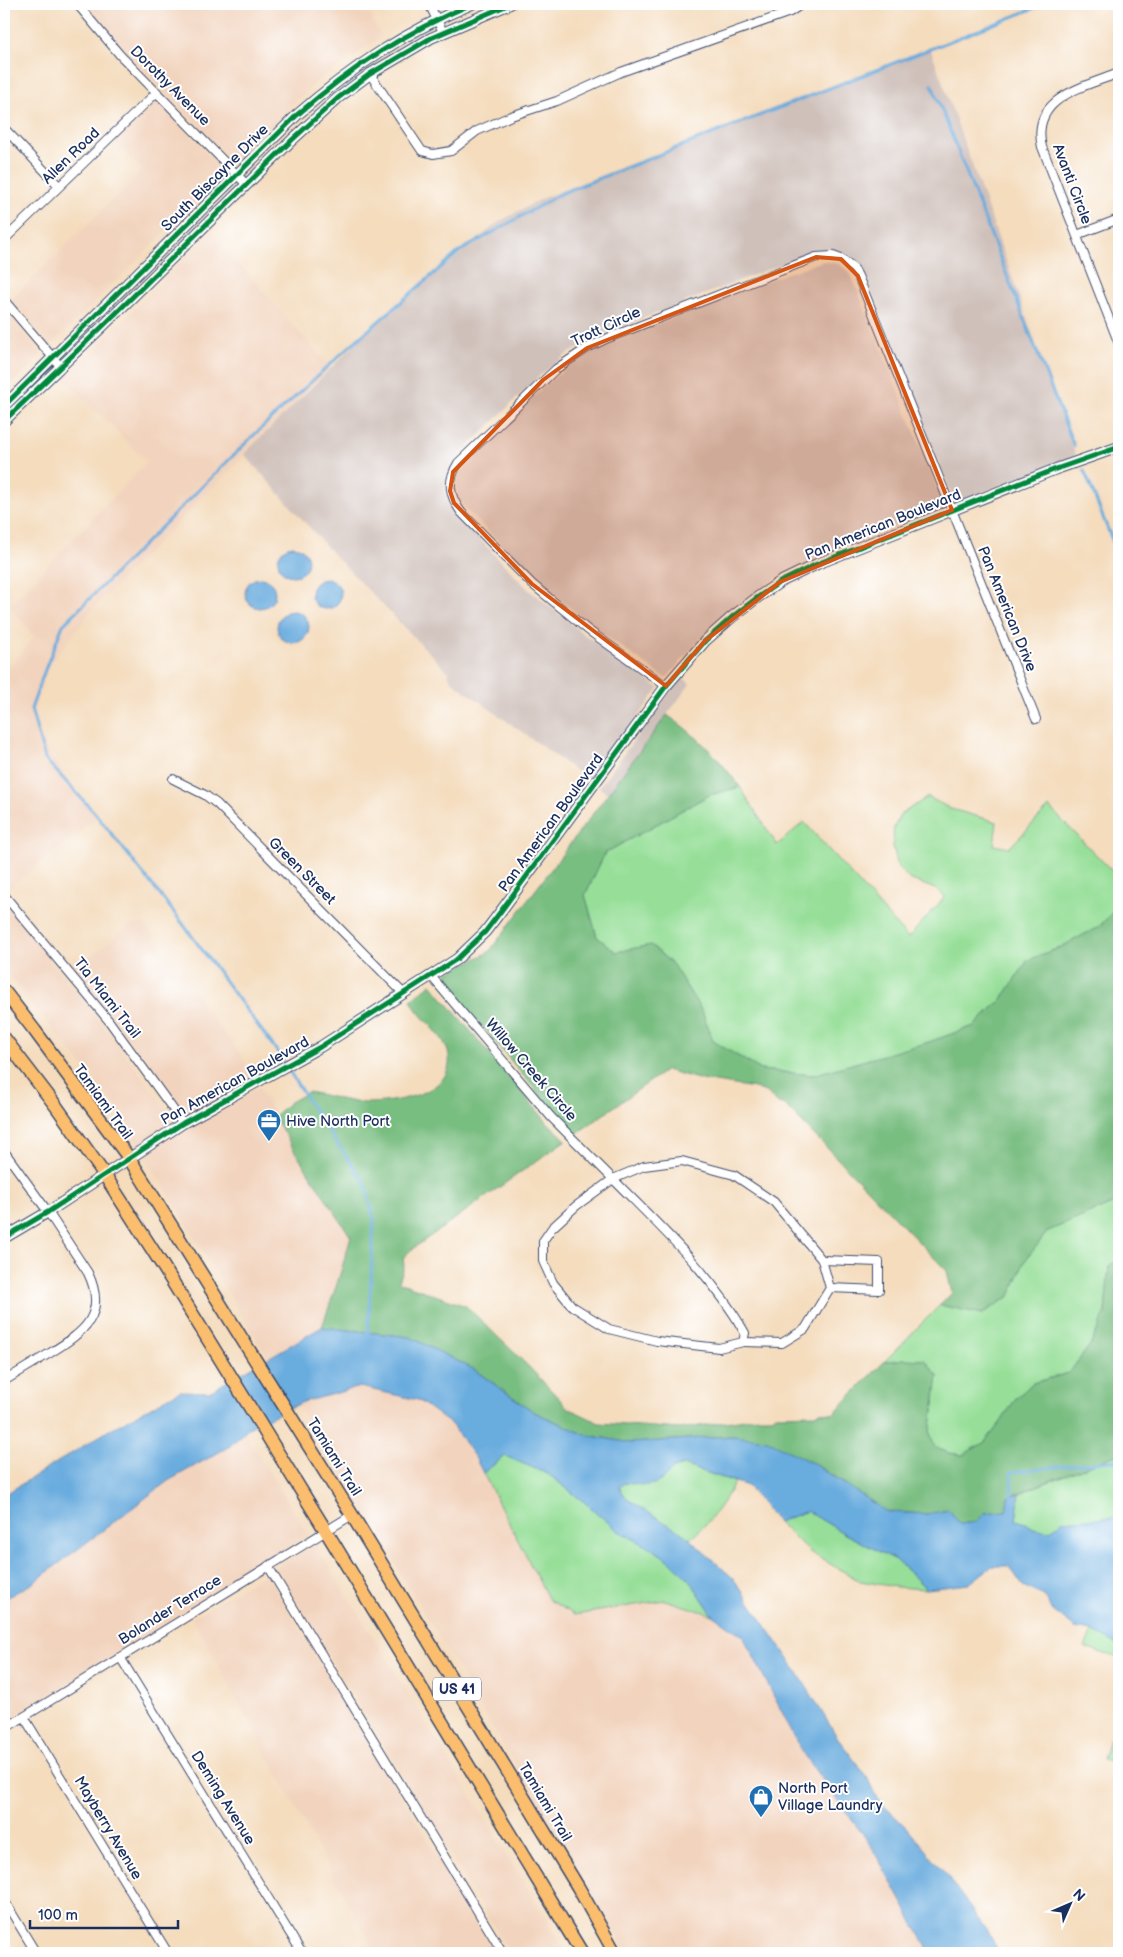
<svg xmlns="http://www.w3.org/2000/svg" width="1123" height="1957" viewBox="0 0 1123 1957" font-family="'Balsamiq Sans',sans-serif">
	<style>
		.built { fill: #f2d4be }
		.industrial { fill: #cfc0ba }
		.green { fill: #97df99; stroke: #59877c }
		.forest { fill: #79be81; stroke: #4a7670 }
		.water { fill: #69acde; stroke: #426e9e }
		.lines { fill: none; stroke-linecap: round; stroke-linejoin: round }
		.stream { stroke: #69acde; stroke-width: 3 }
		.minor-casing { stroke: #3c496c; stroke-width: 10 }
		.tertiary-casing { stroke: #3c496c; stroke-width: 12 }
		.primary-casing { stroke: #3c496c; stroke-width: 15 }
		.minor { stroke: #fff; stroke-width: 8 }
		.tertiary { stroke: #fff; stroke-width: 10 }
		.primary { stroke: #fbbe6e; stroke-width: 12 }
		.cycleway-casing { stroke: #fff; stroke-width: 8 }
		.cycleway { stroke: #00873e; stroke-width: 5 }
		.marked { fill: #d45514; fill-opacity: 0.2; stroke: #d45514; stroke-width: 4; stroke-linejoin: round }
		.labels { text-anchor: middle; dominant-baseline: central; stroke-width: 4; stroke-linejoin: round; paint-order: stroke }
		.shield { fill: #fff; stroke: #5f6d8e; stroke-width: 1 }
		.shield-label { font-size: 14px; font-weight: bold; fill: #1b2f5e }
		.street-label { font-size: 15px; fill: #1b2f5e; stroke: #fff }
		.poi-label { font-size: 15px; fill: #1b2f5e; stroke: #fff; text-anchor: start }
	</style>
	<rect width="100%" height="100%" fill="#fff"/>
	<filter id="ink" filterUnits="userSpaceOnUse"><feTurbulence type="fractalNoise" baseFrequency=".02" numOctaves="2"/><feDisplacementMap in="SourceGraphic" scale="10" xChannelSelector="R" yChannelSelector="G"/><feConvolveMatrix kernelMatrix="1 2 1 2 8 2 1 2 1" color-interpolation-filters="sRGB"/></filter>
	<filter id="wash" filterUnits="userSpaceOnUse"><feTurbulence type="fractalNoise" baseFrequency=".0096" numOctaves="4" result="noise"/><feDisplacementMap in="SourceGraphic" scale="20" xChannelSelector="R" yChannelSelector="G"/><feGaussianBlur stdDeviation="1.12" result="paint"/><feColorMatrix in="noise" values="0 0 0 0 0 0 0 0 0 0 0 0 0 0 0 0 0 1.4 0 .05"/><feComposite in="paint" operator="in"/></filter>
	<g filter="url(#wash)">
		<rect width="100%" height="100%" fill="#f4dcbd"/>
		<!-- built -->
		<g class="built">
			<path d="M84,4H366L381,37L317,81L234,163L124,52Z"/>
			<path d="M156,99L226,171L51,346L11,300L142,170L114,141Z"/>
			<path d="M211,232L331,368L99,602L49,665L35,705L33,727L67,779L99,816L7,890L4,886V674L34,637L9,606L147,462L64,378Z"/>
			<path d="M4,309L42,354L4,392Z"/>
			<path d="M4,903L104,1025L175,1122L138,1145L109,1098L4,969Z"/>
			<path d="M144,923L242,1057L254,1078L185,1116L113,1018L74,969L132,924Z"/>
			<path d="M259,1087L294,1150L351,1237L338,1281L322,1327L268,1358L144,1154L186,1127Z"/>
			<path d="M360,1387L418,1400L452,1425L476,1459L549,1600L631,1605L665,1600L713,1615L743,1636L804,1755L872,1847L930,1953H627L432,1625L297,1405L303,1402Z"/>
			<path d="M244,1432L309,1535L4,1723V1599L33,1583L168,1481L230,1446Z"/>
			<path d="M315,1544L392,1667L567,1953H510L275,1567Z"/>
			<path d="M266,1573L452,1879L497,1953H376L192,1618Z"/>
		</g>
		<!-- industrial -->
		<g class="industrial">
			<path d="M930,47L1076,456L955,503L864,274L852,259L836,251L816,252L779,265L606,333L566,355L539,376L455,460L448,471L445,491L449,505L457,516L528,589L585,635L659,688L590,781L454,683L449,677L448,672L335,556L244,454L385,315L500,221L545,197Z"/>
			<path d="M823,261L839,264L849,272L853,279L945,507L815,559L778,577L729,613L702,637L666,679L592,626L536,580L465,508L459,500L456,490L458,474L462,466L546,384L572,364L589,353L609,343L782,275Z"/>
			<path d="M682,676L690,684L608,794L599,787Z"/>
		</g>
		<!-- green -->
		<g class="green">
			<path d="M740,787L777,845L804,822L908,938L945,897L935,889L909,879L898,867L893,846L894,827L901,814L928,797L951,809L997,822L994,845L1009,848L1049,807L1119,878V905L1100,926L1061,947L1028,960L1002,999L974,1026L926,1043L813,1075L761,1070L713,1041L703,1013L673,965L651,945L616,952L597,937L585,895L605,853L709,795Z"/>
			<path d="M1119,1201V1259L1109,1266L1105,1313L1091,1344L1069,1373L1033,1383L1016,1398L1001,1422L985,1442L963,1455L948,1453L935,1447L930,1433L938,1376L925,1360L904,1359L884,1362L940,1305L982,1314L1010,1296L1024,1262L1048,1231Z"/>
			<path d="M1119,1454V1517L1062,1521L1050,1531L1033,1528L1026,1523L1016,1520L1020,1493Z"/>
			<path d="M505,1456L548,1474L583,1501L669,1560L691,1582L713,1615L665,1600L575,1615L549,1600L483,1473Z"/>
			<path d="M683,1465L735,1482C723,1503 709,1524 690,1539L627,1499L619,1487L624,1483L635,1484L665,1477L672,1468Z"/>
			<path d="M807,1511L845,1534L896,1560L927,1589L896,1587L860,1581L811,1553L778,1522Z"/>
			<path d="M1092,1631L1119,1645V1658L1085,1648Z"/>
			<path d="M1109,1740L1119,1743V1763L1103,1759Z"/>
		</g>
		<!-- forest -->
		<g class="forest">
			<path d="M667,715C699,737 717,756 740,787L709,795L605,853L585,895L597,937L616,952L651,945L673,965L703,1013L713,1041L761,1070L813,1075L926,1043L974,1026L1002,999L1028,960L1061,947L1100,926L1119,905V1201L1048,1231L1024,1262L1010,1296L982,1314L940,1305L952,1293L947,1271L785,1105L776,1102L768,1093L755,1088L702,1080L666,1070L576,1134L555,1113L441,978L449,972L489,952Z"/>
			<path d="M431,984L546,1121L566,1140L411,1250L403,1258L404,1267L399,1281L401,1283L466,1306L529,1367L568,1408L599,1423L680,1429L758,1417H772L775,1415L816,1414L820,1412L833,1414L884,1362L904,1359L925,1360L938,1376L930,1433L935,1447L948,1453L963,1455L985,1442L1001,1422L1016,1398L1033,1383L1069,1373L1091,1344L1105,1313L1109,1266L1119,1259V1454L1008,1497L1007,1511L985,1513L976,1522L960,1524L949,1510L927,1514L887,1512L813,1463L733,1436L631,1443L586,1435L534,1412L473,1369L410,1337L322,1327L338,1281L351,1237L294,1150L274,1116L290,1102L308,1092C327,1095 346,1102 365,1103C393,1103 454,1095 449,1056C445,1032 420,1021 411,1000Z"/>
		</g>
		<!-- water -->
		<g class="water">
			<circle cx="293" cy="561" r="15"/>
			<circle cx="260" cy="593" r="15"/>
			<circle cx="326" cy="594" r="15"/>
			<circle cx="293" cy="627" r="16"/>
			<path d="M322,1327L410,1337L473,1369L534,1412L586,1435L631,1443L733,1436L767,1440L812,1463L887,1512L927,1514L949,1510L960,1524L976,1522L985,1513L1006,1511L1008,1498L1020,1493L1016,1520L1026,1523L1033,1528L1050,1531L1062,1521L1119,1517V1645L1092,1631L1075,1628L1053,1611L1044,1596L1023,1586L1009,1566H992L969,1584L927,1589L896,1560L845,1534L807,1511L778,1522L748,1486L683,1465L673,1468C656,1490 648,1485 624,1483L619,1487L627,1499L685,1535L733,1578L795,1668L839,1740L867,1777L877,1799L907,1828L949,1878L991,1937L999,1953H930L872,1847L804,1755L743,1636L713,1615L691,1582L669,1560L647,1546L618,1531L583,1501L548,1474L505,1456L483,1473L476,1459L452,1425L418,1400L360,1387L303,1402L248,1428L230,1446L168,1481L33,1583L4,1599V1495L111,1429L180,1391L209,1392Z"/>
		</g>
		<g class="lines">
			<!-- stream -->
			<g class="stream">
				<path d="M932,85L1074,446"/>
				<path d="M1084,470L1119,557"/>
				<path d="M368,1336L374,1219L365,1183L313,1109L276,1050L180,920L95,813L45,759L31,709L46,667L63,625L256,433L350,346L460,251L562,193L1045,4"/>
				<path d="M1012,1500L1011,1472L1119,1460"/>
			</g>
		</g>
	</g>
	<g filter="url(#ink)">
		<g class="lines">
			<defs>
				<g id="minor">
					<path d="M77,4L120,55L247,185"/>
					<path d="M429,4L443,32"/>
					<path d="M1119,73C1084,87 1030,97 1042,147L1119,344"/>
					<path d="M370,74L422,151L433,154L451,151L477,131L511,116L557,101L621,72L790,12L802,4"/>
					<path d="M4,128L59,186"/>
					<path d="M1077,235L1119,219"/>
					<path d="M4,240L157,92"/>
					<path d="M4,300L60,366"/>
					<path d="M666,686L588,630L532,584L461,512C449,495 447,481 458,463L556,369L587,348L608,338L816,257L833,256L841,259L854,269L858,276L1036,719"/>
					<path d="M173,779L205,795L217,804L404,994"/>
					<path d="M4,895L109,1021L183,1123"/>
					<path d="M431,976L551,1117L613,1179L644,1166L682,1161L734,1175L774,1202L822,1260L830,1288L805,1329L782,1343L743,1342"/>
					<path d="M4,1151L48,1212L88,1273C108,1315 84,1332 50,1353C35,1362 19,1372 4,1381"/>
					<path d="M613,1179C660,1227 712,1274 745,1333L743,1342L719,1348L657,1341L609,1329L572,1306L553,1283L543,1261V1241L552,1228L576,1206Z"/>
					<path d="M822,1260L879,1262V1290L830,1288"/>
					<path d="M268,1566L503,1953"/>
					<path d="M120,1657L302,1953"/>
					<path d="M24,1717L168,1953"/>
					<path d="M4,1729L352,1515"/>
					<path d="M4,1900L36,1953"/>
				</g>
				<g id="tertiary">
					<path d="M4,406L297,115C352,67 405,32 472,4"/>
					<path d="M4,421L105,324L292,140L338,98L370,74L431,38L510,4"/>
					<path d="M4,1238L48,1212L183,1123L320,1047L457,959L485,932L501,911L666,686L705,641L732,617L758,597L780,582L817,564L1056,469L1119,447"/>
				</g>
				<g id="primary">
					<path d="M4,991L35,1031L129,1158L352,1515L578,1887L615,1953"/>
					<path d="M4,1038L56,1106L104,1174L161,1263L326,1531L582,1953"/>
				</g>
			</defs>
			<!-- minor casing -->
			<use href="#minor" class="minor-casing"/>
			<!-- tertiary casing -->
			<use href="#tertiary" class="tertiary-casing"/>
			<!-- primary casing -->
			<use href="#primary" class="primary-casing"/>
			<!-- minor -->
			<use href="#minor" class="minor"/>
			<!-- tertiary -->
			<use href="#tertiary" class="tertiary"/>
			<!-- primary -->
			<use href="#primary" class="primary"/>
			<defs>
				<g id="cycleway">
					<path d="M4,406L297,115C352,67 405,32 472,4"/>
					<path d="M4,421L105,324L292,140L338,98L370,74L431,38L510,4"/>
					<path d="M4,1238L48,1212L183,1123L320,1047L457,959L485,932L501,911L666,686L705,641L732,617L758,597L780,582L817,564L1056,469L1119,447"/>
				</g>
			</defs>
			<!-- cycleway casing -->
			<use href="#cycleway" class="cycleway-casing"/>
			<!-- cycleway -->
			<use href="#cycleway" class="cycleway"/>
		</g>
	</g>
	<!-- marked area -->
	<path class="marked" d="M816,257L841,259L858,276L952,510L780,582L705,641L666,686L532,584L454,503L450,491L453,472L543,380L587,348Z"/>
	<!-- icons -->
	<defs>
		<symbol id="office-pin" viewBox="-11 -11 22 30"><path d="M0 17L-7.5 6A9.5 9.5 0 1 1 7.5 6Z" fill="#1f6fb2" stroke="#fff"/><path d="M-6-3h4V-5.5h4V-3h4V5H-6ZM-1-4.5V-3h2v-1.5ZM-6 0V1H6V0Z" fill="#fff"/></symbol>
		<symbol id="shop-pin" viewBox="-11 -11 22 30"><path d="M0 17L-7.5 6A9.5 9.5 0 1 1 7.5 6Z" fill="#1f6fb2" stroke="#fff"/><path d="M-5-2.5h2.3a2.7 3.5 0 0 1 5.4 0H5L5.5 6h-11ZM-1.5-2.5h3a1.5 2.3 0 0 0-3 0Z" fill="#fff"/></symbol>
	</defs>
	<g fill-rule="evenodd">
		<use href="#office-pin" x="255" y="1107" width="28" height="38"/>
		<use href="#shop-pin" x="747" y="1783" width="28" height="38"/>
	</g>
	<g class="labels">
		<!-- shield labels -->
		<rect class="shield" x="433" y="1677.5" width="48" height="23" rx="4"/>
		<g class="shield-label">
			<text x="457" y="1689">US 41</text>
		</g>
		<!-- street labels -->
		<g class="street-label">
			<text transform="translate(170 86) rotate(45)">Dorothy Avenue</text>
			<text transform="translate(71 156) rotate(-44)">Allen Road</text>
			<text transform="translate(215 178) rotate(-45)">South Biscayne Drive</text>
			<text transform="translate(1072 184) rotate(69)">Avanti Circle</text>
			<text transform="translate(606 327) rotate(-25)">Trott Circle</text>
			<text transform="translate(883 525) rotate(-22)">Pan American Boulevard</text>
			<text transform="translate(1007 609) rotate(68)">Pan American Drive</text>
			<text transform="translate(551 823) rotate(-54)">Pan American Boulevard</text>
			<text transform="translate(302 871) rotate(45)">Green Street</text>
			<text transform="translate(107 998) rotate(52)">Tia Miami Trail</text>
			<text transform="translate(531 1070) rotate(49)">Willow Creek Circle</text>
			<text transform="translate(235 1081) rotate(-29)">Pan American Boulevard</text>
			<text transform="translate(103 1102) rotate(54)">Tamiami Trail</text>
			<text transform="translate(334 1457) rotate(58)">Tamiami Trail</text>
			<text transform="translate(170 1610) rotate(-32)">Bolander Terrace</text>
			<text transform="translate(223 1798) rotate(58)">Deming Avenue</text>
			<text transform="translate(545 1802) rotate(59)">Tamiami Trail</text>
			<text transform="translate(108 1828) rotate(59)">Mayberry Avenue</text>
		</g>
		<!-- poi labels -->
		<g class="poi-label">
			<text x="286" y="1121">Hive North Port</text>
			<text x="778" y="1788">North Port<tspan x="778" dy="17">Village Laundry</tspan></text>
		</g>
	</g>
	<!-- margin -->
	<rect width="1123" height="1957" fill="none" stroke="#fff" stroke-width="20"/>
	<!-- north arrow -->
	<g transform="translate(1070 1904) rotate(45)" stroke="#ffffff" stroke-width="4" paint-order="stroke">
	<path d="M0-4L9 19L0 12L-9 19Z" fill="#1b2f5e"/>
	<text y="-8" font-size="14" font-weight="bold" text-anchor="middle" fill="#1b2f5e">N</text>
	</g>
	<!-- scale -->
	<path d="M30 1920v8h148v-8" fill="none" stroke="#1b2f5e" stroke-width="2.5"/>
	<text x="38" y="1920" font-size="15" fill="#1b2f5e" stroke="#ffffff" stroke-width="4" paint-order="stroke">100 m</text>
</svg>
